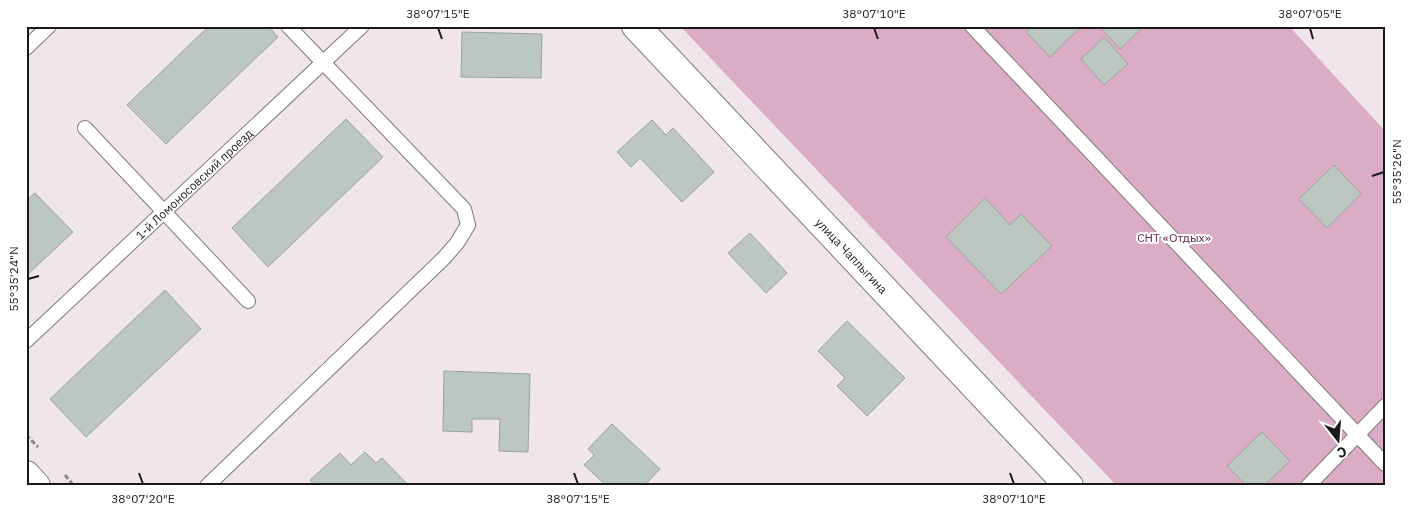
<svg xmlns="http://www.w3.org/2000/svg" width="1411" height="512" viewBox="0 0 1411 512" font-family="'IBM Plex Sans',sans-serif">
	<style>
		.green { fill: #dbadc4 }
		.building { fill: #bdc7c1; stroke: #99a39d }
		.lines { fill: none; stroke-linecap: round; stroke-linejoin: round }
		.lane-casing { stroke: #81787c; stroke-width: 16 }
		.street-casing { stroke: #81787c; stroke-width: 30 }
		.path { stroke: #90898c; stroke-width: 3; stroke-dasharray: 5 2.5; stroke-linecap: butt }
		.lane { stroke: #fff; stroke-width: 14 }
		.street { stroke: #fff; stroke-width: 28 }
		.ticks { fill: none; stroke: #1d191b; stroke-width: 2 }
		.labels { text-anchor: middle; dominant-baseline: central; stroke-width: 4; stroke-linejoin: round; paint-order: stroke }
		.street-label { font-size: 12px; fill: #1d191b; stroke: #fff }
		.park-label { font-size: 12px; fill: #602548; stroke: #fff }
		.neatline { fill: none; stroke: #1d191b; stroke-width: 2 }
		.ticks-label { font-size: 12px; text-anchor: middle; fill: #1d191b }
	</style>
	<rect width="100%" height="100%" fill="#efe5ea"/>
	<!-- green -->
	<path class="green" d="M680,26H1289L1385,131V486H1117Z"/>
	<!-- building -->
	<g class="building">
		<path d="M209,26H268L278,37L166,144L127,105Z"/>
		<path d="M1032,26H1082L1050,57L1026,32Z"/>
		<path d="M1099,26H1144L1120,49Z"/>
		<path d="M462,32L542,34L541,78L461,77Z"/>
		<path d="M1104,37L1128,64L1104,85L1081,59Z"/>
		<path d="M346,119L383,157L268,267L232,228Z"/>
		<path d="M652,120L666,135L673,128L714,172L682,202L640,158L631,167L617,152Z"/>
		<path d="M1334,165L1361,194L1327,228L1299,199Z"/>
		<path d="M35,193L73,232L26,276V201Z"/>
		<path d="M985,198L1010,225L1021,214L1052,246L1001,294L946,237Z"/>
		<path d="M750,233L787,273L766,293L728,253Z"/>
		<path d="M165,290L201,329L86,437L50,399Z"/>
		<path d="M847,321L905,378L867,416L837,386L845,378L818,351Z"/>
		<path d="M444,371L530,374L528,452L499,451L500,419H472V432L443,431Z"/>
		<path d="M612,424L660,469L644,486H607L584,465L594,455L588,449Z"/>
		<path d="M1262,432L1290,461L1264,486H1247L1227,466Z"/>
		<path d="M365,452L376,463L382,458L409,486H315L310,480L340,453L351,465Z"/>
	</g>
	<g class="lines">
		<defs>
			<g id="lane">
				<path d="M972,26L1385,464"/>
				<path d="M26,48L49,26"/>
				<path d="M85,128L248,301"/>
				<path id="s1" d="M26,341L362,26"/>
				<path d="M207,486L444,258L457,243L468,225L464,209L288,26"/>
				<path d="M1308,486L1385,406"/>
			</g>
			<g id="street">
				<path id="s2" d="M636,26L1069,486"/>
				<path d="M26,475L36,486"/>
			</g>
		</defs>
		<!-- lane casing -->
		<use href="#lane" class="lane-casing"/>
		<!-- street casing -->
		<use href="#street" class="street-casing"/>
		<!-- path -->
		<g class="path">
			<path d="M26,435L38,447"/>
			<path d="M65,475L74,486"/>
		</g>
		<!-- lane -->
		<use href="#lane" class="lane"/>
		<!-- street -->
		<use href="#street" class="street"/>
	</g>
	<!-- ticks -->
	<path class="ticks" d="M438,28L442,39M874,28L878,39M1310,28L1313,39M1372,176L1384,172M28,279L39,276M139,473L143,484M574,473L578,484M1010,473L1014,484"/>
	<g class="labels">
		<!-- street labels -->
		<g class="street-label">
			<text stroke="none"><textPath href="#s1" startOffset="230">1-й Ломоносовский проезд</textPath></text>
			<text stroke="none"><textPath href="#s2" startOffset="315">улица Чаплыгина</textPath></text>
		</g>
		<!-- park labels -->
		<g class="park-label">
			<text x="1174" y="237">СНТ «Отдых»</text>
		</g>
	</g>
	<!-- border -->
	<rect width="1411" height="512" fill="none" stroke="#ffffff" stroke-width="55"/>
	<!-- north arrow -->
	<g transform="translate(1338 440) rotate(163)" stroke="#ffffff" stroke-width="4" paint-order="stroke">
	<path d="M0-4L9 19L0 12L-9 19Z" fill="#1d191b"/>
	<text y="-8" font-size="14" font-weight="bold" text-anchor="middle" fill="#1d191b">С</text>
	</g>
	<rect x="28" y="28" width="1356" height="456" class="neatline"/>
	<g class="ticks-label">
		<text x="438" y="18">38°07'15"E</text>
		<text x="874" y="18">38°07'10"E</text>
		<text x="1310" y="18">38°07'05"E</text>
		<text transform="translate(1397 172) rotate(-90)" y="4">55°35'26"N</text>
		<text transform="translate(14 279) rotate(-90)" y="4">55°35'24"N</text>
		<text x="143" y="503">38°07'20"E</text>
		<text x="578" y="503">38°07'15"E</text>
		<text x="1014" y="503">38°07'10"E</text>
	</g>
</svg>
